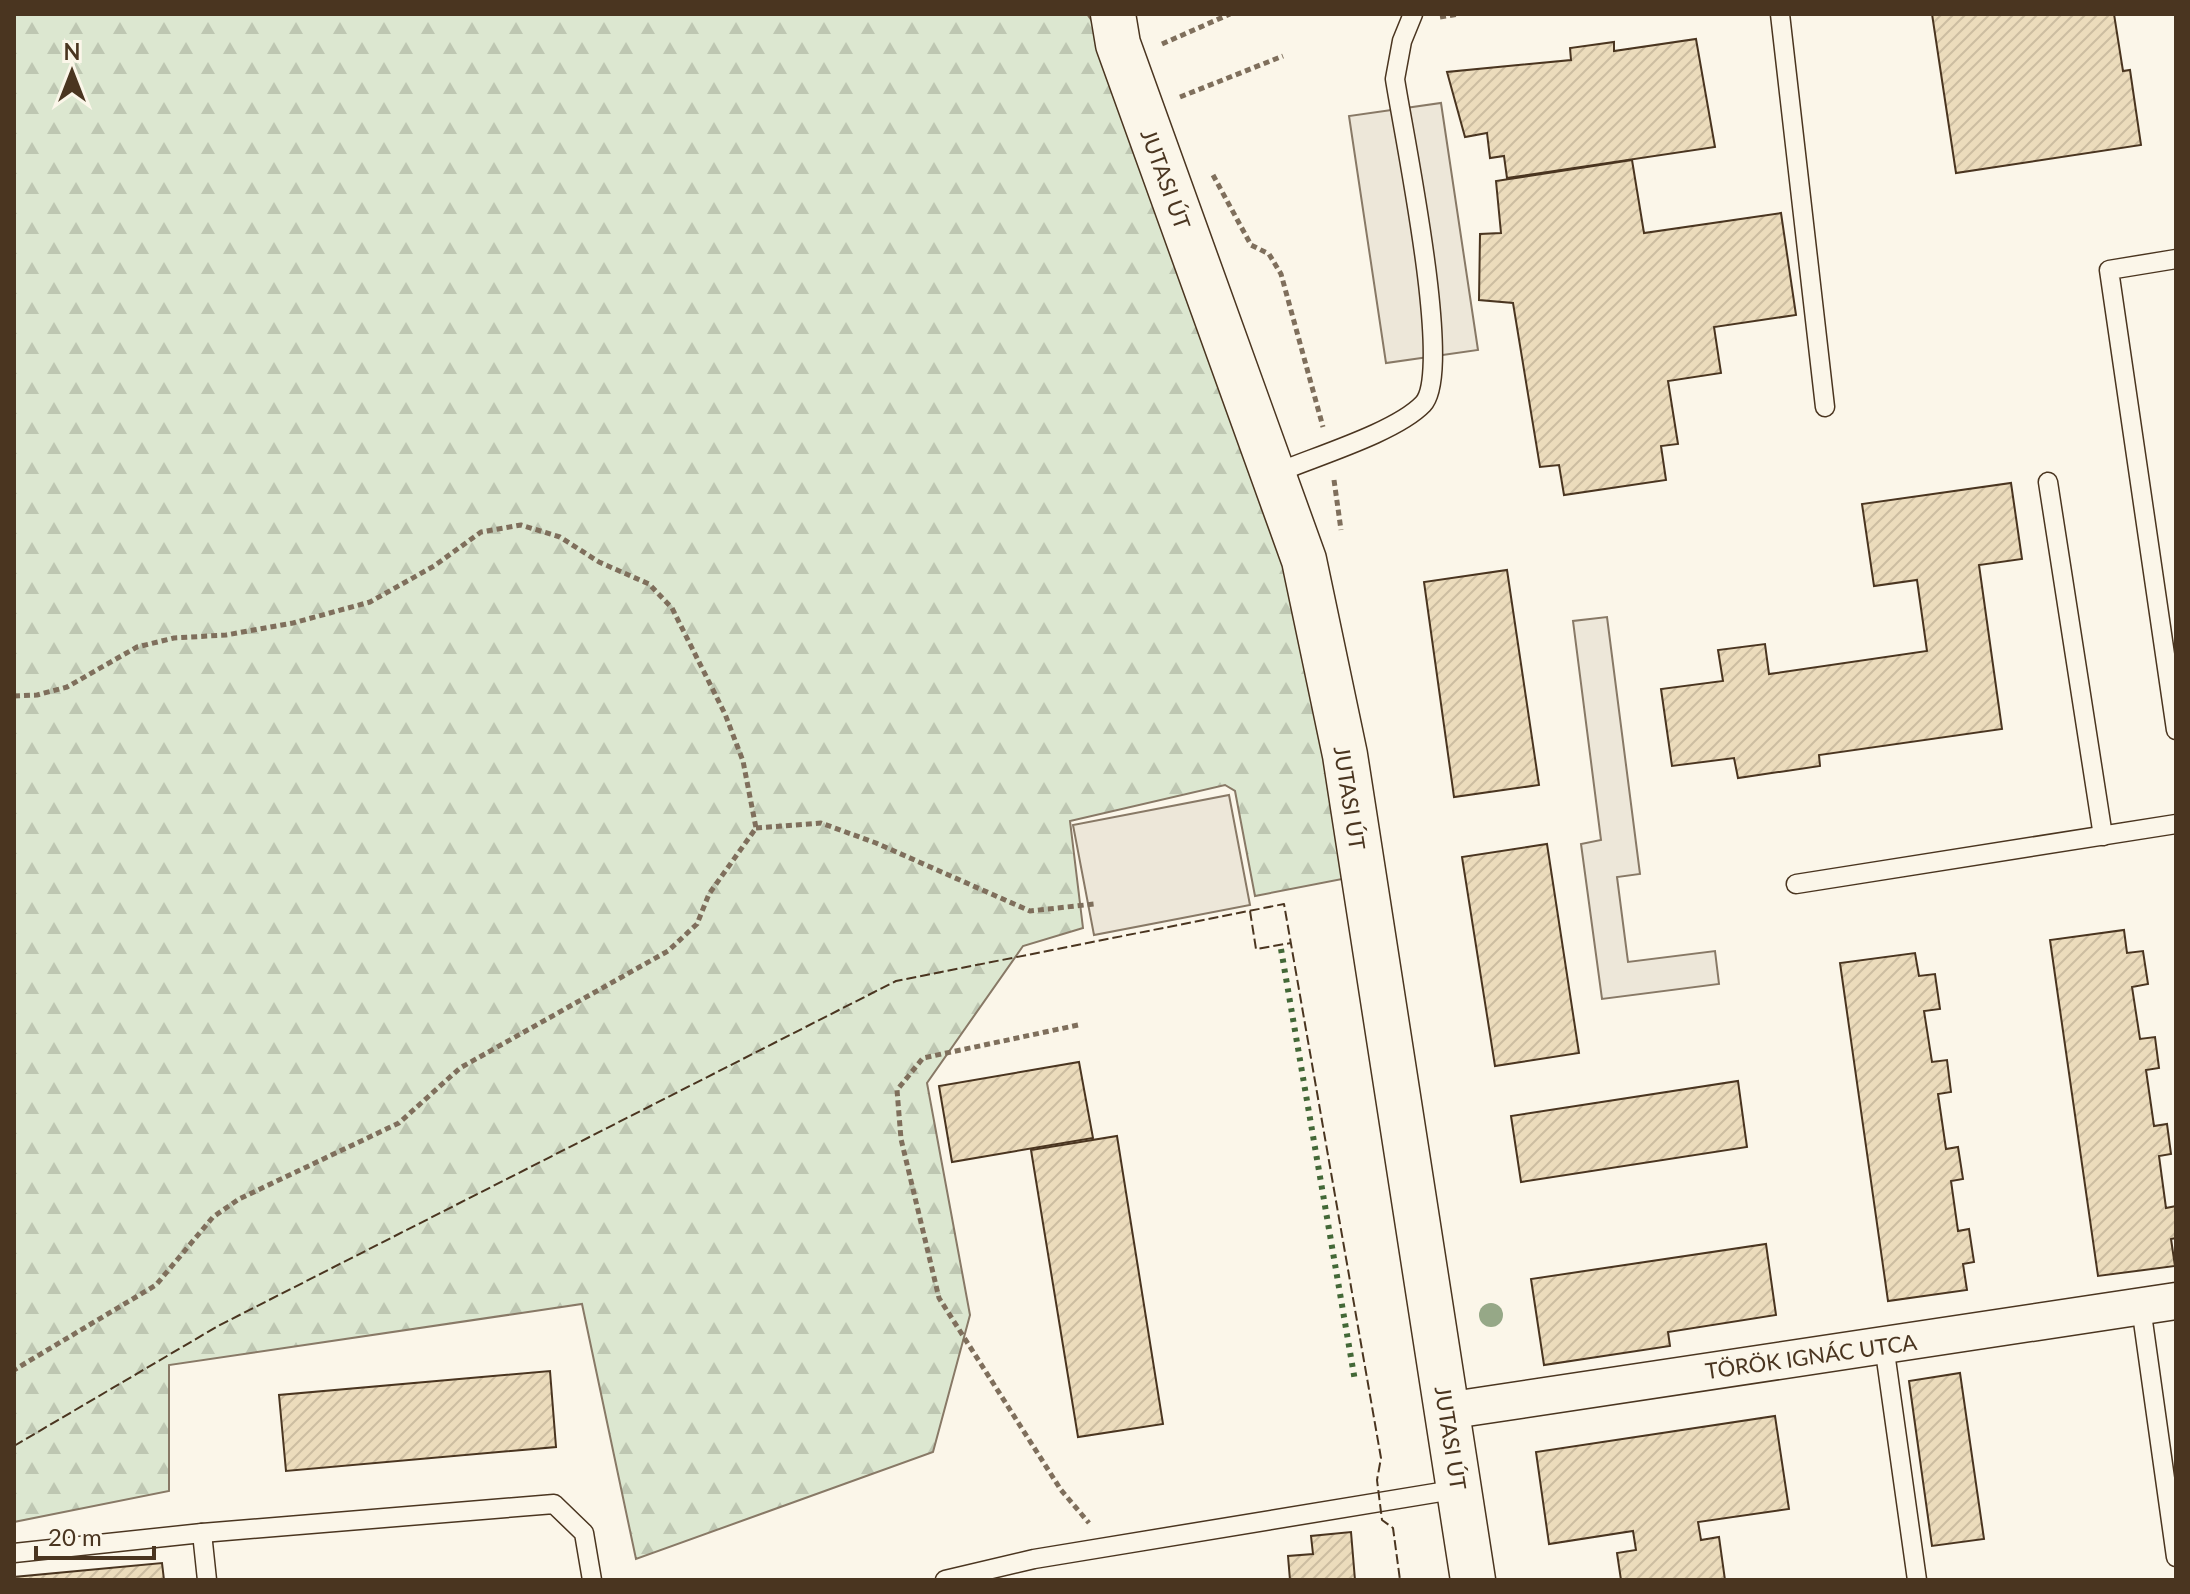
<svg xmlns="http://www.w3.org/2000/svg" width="2190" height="1594" viewBox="0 0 2190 1594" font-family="Lato,sans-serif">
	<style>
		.forest { fill: url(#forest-firs); stroke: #887966; stroke-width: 2 }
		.parking { fill: #ede7d9; stroke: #887966; stroke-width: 2 }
		.building { fill: url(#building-hatch); stroke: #4a3520; stroke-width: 2 }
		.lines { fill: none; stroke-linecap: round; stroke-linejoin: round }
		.service-casing { stroke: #4a3520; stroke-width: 21 }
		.minor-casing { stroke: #4a3520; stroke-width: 39 }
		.tertiary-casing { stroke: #4a3520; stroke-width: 47 }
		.path { stroke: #7f6f5c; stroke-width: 5; stroke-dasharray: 6 4; stroke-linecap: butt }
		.service { stroke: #fbf6e9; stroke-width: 18 }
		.minor { stroke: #fbf6e9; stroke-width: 36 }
		.tertiary { stroke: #fbf6e9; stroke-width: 44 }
		.hedge { stroke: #436837; stroke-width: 6; stroke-dasharray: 4 6; stroke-linecap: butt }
		.fence { stroke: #4a3520; stroke-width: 2; stroke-dasharray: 10 4; stroke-linecap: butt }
		.tree { fill: #96a887 }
		.labels { text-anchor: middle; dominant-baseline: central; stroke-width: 6; stroke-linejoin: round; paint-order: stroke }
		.street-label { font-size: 22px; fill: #4a3520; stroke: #fbf6e9 }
	</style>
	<defs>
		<pattern id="forest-firs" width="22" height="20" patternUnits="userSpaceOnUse" patternTransform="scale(2)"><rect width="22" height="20" fill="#dce7d0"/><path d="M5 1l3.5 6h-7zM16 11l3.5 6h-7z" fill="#bec7b2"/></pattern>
		<pattern id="building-hatch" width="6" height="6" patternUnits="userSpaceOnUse" patternTransform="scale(2)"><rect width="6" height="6" fill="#ecdcbc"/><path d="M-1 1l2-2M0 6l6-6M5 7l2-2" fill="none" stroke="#ccbda1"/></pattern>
	</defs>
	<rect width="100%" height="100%" fill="#fbf6e9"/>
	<!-- forest -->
	<path class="forest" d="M14,14H1087L1134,81L1200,255L1368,874L1255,896L1235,791L1225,785L1070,821L1083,928L1023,946L927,1083L970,1315L933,1452L636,1559L582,1304L169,1365V1491L14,1522Z"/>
	<!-- parking -->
	<g class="parking">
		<path d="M1441,103L1478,350L1386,363L1349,116Z"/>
		<path d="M1607,617L1640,874L1617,877L1628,962L1715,951L1719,984L1602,999L1581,844L1601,840L1573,621Z"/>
		<path d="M1229,795L1250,905L1094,935L1073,825Z"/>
	</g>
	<!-- building -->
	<g class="building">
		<path d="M1932,14H2114L2123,71L2130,70L2141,145L1956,173Z"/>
		<path d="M1696,39L1715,147L1507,178L1504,156L1490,158L1487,133L1465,137L1447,72L1571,60L1570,48L1614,42V51Z"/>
		<path d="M1632,160L1644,233L1781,213L1796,315L1714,327L1721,373L1668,381L1678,444L1661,446L1666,480L1564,495L1559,465L1540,467L1513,303L1479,300L1480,234L1501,233L1496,181Z"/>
		<path d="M2011,483L2022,559L1979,565L2002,729L1819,755L1820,766L1738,778L1734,758L1672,766L1661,689L1723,681L1718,650L1765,644L1769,674L1927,651L1917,580L1874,586L1862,504Z"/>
		<path d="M1507,570L1539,785L1454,797L1424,582Z"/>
		<path d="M1547,844L1579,1053L1495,1066L1462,857Z"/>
		<path d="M2124,930L2127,953L2143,951L2148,984L2132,987L2140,1039L2155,1037L2159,1068L2146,1070L2154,1126L2167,1124L2171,1154L2159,1156L2166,1208L2176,1206V1238L2171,1239L2175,1266L2098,1276L2050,940Z"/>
		<path d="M1915,953L1919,976L1935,974L1940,1009L1924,1011L1932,1062L1947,1060L1951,1092L1938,1094L1946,1149L1958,1147L1963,1179L1951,1181L1958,1231L1969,1229L1974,1262L1963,1264L1967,1290L1888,1301L1840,963Z"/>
		<path d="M1079,1062L1093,1138L952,1162L939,1086Z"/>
		<path d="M1738,1081L1747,1147L1521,1182L1511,1116Z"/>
		<path d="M1117,1136L1163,1424L1078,1437L1031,1150Z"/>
		<path d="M1766,1244L1776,1315L1668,1332L1670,1346L1544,1365L1531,1279Z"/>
		<path d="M550,1371L556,1447L286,1471L279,1395Z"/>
		<path d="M1960,1373L1984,1539L1932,1546L1909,1381Z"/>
		<path d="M1775,1416L1789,1509L1698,1522L1701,1540L1719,1537L1725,1580H1621L1617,1553L1636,1550L1633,1531L1549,1544L1536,1452Z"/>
		<path d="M1351,1532L1355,1580H1290L1288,1556L1313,1554L1311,1536Z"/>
		<path d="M162,1563L164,1580H14V1577Z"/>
	</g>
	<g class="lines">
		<defs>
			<g id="service">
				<path d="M1780,14L1825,407"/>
				<path d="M2176,259L2109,270L2176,730"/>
				<path d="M1274,474C1313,457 1395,433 1423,404C1454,372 1403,132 1395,79L1402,41L1413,14"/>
				<path d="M2048,482L2103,836"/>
				<path d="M1796,884L2176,824"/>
				<path d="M2141,1307L2176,1557"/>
				<path d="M1884,1345L1917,1580"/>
				<path d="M202,1533L207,1580"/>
				<path d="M14,1553L202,1533L554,1504L584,1533L592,1580"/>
				<path d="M945,1580L1034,1559L1459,1489"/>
			</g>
			<path id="minor" d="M1446,1411L2176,1301"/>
			<path id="tertiary" d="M1113,14L1118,44L1304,560L1345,755L1473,1580"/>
		</defs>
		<!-- service casing -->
		<use href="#service" class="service-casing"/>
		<!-- minor casing -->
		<use href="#minor" class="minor-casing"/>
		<!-- tertiary casing -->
		<use href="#tertiary" class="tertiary-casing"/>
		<!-- path -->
		<g class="path">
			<path d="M1440,17L1459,14"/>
			<path d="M1162,44L1230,14"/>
			<path d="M1180,97L1283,56"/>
			<path d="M1213,175L1251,245L1269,254L1281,274L1323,427"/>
			<path d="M1334,480L1341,530"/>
			<path d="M14,696L37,695L67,687L137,647L174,638L226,635L293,623L370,602L434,566L481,532L521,525L560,537L599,562L649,584L672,608L725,714L743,761L756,828L709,894L697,924L668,951L460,1068L399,1123L239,1199L213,1217L156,1285L14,1370"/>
			<path d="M756,828L821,823L876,843L1030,911L1094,904"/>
			<path d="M1078,1025L923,1058L897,1090L901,1139L939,1298L1061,1490L1089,1523"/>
		</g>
		<!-- service -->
		<use href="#service" class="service"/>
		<!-- minor -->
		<use href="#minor" class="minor"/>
		<!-- tertiary -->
		<use href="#tertiary" class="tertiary"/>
		<!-- hedge -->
		<path class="hedge" d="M1281,949L1355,1381"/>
		<!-- fence -->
		<g class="fence">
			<path d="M1250,911L1256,949L1291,943"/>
			<path d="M14,1446L218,1326L896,981L1284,904L1381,1458L1377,1480L1382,1520L1393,1528L1400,1580"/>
		</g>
	</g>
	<!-- trees -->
	<circle class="tree" cx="1491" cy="1315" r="12"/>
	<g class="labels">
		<!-- street labels -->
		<g class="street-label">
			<text transform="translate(1166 179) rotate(70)">JUTASI ÚT</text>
			<text transform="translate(1350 798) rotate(81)">JUTASI ÚT</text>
			<text transform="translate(1811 1356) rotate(-8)">TÖRÖK IGNÁC UTCA</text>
			<text transform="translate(1451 1438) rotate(81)">JUTASI ÚT</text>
		</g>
	</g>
	<!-- border -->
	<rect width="2190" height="1594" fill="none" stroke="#4a3520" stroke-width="32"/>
	<!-- north arrow -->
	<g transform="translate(72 72)" stroke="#fbf6e9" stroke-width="6" paint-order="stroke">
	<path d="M0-6L14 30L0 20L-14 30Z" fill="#4a3520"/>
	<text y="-12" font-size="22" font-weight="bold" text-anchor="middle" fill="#4a3520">N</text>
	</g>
	<!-- scale -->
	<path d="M36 1546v12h118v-12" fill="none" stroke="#4a3520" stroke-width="4"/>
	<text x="48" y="1546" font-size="24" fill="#4a3520" stroke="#fbf6e9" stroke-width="6" paint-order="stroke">20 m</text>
</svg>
